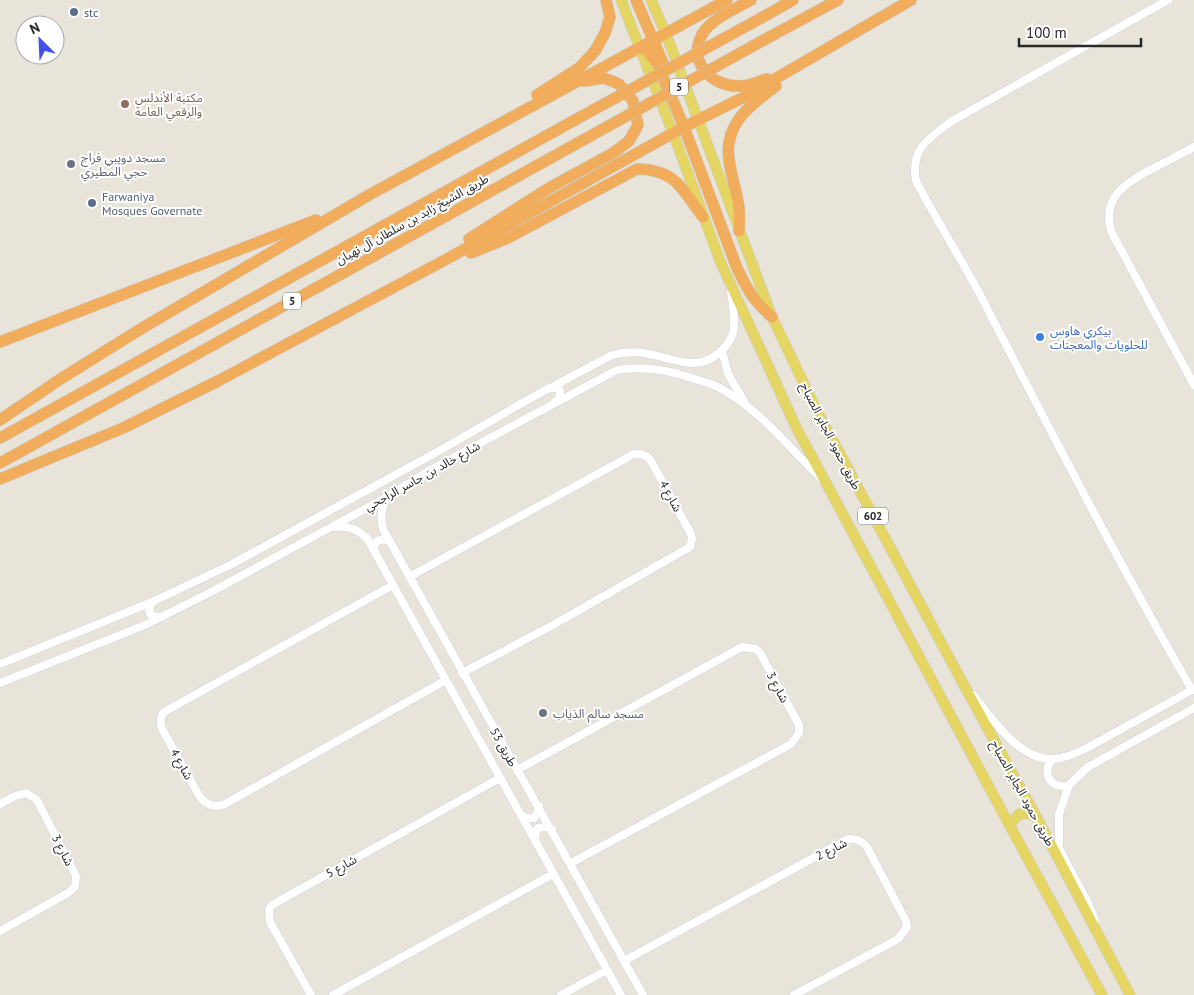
<svg xmlns="http://www.w3.org/2000/svg" width="1194" height="995" viewBox="0 0 1194 995" font-family="'PT Sans','Noto Sans Arabic',sans-serif">
	<style>
		.lines { fill: none; stroke-linecap: round; stroke-linejoin: round }
		.minor-casing { stroke: #cfd0df; stroke-width: 9 }
		.major-casing { stroke: #c7c7c7; stroke-width: 11 }
		.highway-casing { stroke: #c7c7c7; stroke-width: 12 }
		.minor { stroke: #fff; stroke-width: 8 }
		.major { stroke: #e5d562; stroke-width: 10 }
		.highway { stroke: #f1ad5c; stroke-width: 11 }
		.highway-bridge-casing { stroke: #c7c7c7; stroke-width: 12; stroke-linecap: butt }
		.highway-bridge { stroke: #f1ad5c; stroke-width: 11 }
		.service-dot { fill: #5c6f8a; stroke: #fff; stroke-width: 2 }
		.education-dot { fill: #8d6e63; stroke: #fff; stroke-width: 2 }
		.worship-dot { fill: #6b7280; stroke: #fff; stroke-width: 2 }
		.shop-dot { fill: #3f7fe0; stroke: #fff; stroke-width: 2 }
		.labels { text-anchor: middle; dominant-baseline: central; stroke-width: 4; stroke-linejoin: round; paint-order: stroke }
		.shield { fill: #fff; stroke: #686868; stroke-width: 1 }
		.shield-label { font-size: 11px; font-weight: bold; fill: #272727 }
		.service-label { font-size: 12px; fill: #4e5e75; stroke: #fff; text-anchor: start }
		.education-label { font-size: 12px; fill: #785e54; stroke: #fff; text-anchor: start }
		.worship-label { font-size: 12px; fill: #5b616d; stroke: #fff; text-anchor: start }
		.street-label { font-size: 12px; fill: #272727; stroke: #fff }
		.shop-label { font-size: 12px; fill: #366cbe; stroke: #fff; text-anchor: start }
	</style>
	<rect width="100%" height="100%" fill="#e9e4d9"/>
	<g class="lines">
		<defs>
			<g id="minor">
				<path d="M1168,0L952,121C929,138 910,149 916,181C939,225 966,266 988,310C1054,438 1120,565 1192,690"/>
				<path d="M1194,147C1180,154 1166,162 1152,169C1125,184 1102,196 1111,231L1194,385"/>
				<path d="M722,351L728,374L744,401"/>
				<path d="M550,388H558L560,391L559,399L555,402"/>
				<path d="M387,497C381,509 380,516 383,529L643,995"/>
				<path d="M335,527C348,525 358,530 367,538L621,995"/>
				<path d="M373,549L377,541L385,539L389,541"/>
				<path d="M409,577L634,454C642,454 647,455 651,461L691,534L692,539L690,547L553,625L462,673"/>
				<path d="M393,585L164,712C160,718 160,722 162,729L200,797C207,806 215,808 225,804L446,680"/>
				<path d="M152,602C149,608 148,611 152,616L161,617"/>
				<path d="M0,664L152,602L232,564L437,452L531,398L612,355C643,346 664,361 692,363C711,364 732,346 734,328C735,320 732,300 731,290"/>
				<path d="M0,683L145,625L211,592L387,497L432,469L617,370C641,366 662,369 685,376C696,380 708,382 718,387C761,410 787,446 821,478"/>
				<path d="M973,695C992,718 1019,761 1054,759C1065,758 1077,753 1087,748L1194,689"/>
				<path d="M1053,759C1040,772 1051,791 1069,785"/>
				<path d="M517,770L742,647L756,649L760,653L799,725V733L791,744L571,863"/>
				<path d="M0,804L15,796L26,793L37,800L76,876L75,887L68,893L0,931"/>
				<path d="M521,815L526,818H534L538,812L539,806"/>
				<path d="M535,841L536,831L538,828L546,827L552,829"/>
				<path d="M1095,920L1088,903L1059,848V814L1069,785L1088,767L1194,708"/>
				<path d="M624,961L848,839C857,839 860,840 867,847L906,921L907,927L898,939L794,995"/>
				<path d="M311,995L270,922L269,910L272,905L500,778"/>
				<path d="M333,995L553,874"/>
				<path d="M561,995L607,970"/>
			</g>
			<g id="major">
				<path d="M621,0L673,133L720,261L796,427L1011,828L1102,995"/>
				<path d="M651,0L666,34L772,317L817,411L960,678L1037,818L1130,995"/>
				<path d="M1011,828V823L1019,814H1031L1037,818"/>
			</g>
			<g id="highway">
				<path d="M636,0L663,63"/>
				<path d="M751,0C737,8 711,19 703,33C686,60 711,88 741,86C749,86 759,81 767,79"/>
				<path d="M763,17L793,0"/>
				<path d="M773,35L838,0"/>
				<path d="M640,48L646,50L657,63L684,127L737,268C748,291 753,300 772,317"/>
				<path d="M537,95L579,68L595,51L605,33L610,17L606,0"/>
				<path d="M739,231C739,223 740,215 739,208C735,175 717,150 739,119C748,106 763,96 776,86"/>
				<path d="M469,239L549,188L613,153L629,141L638,125L633,101L619,84L604,78L584,81"/>
				<path d="M471,253L508,238L637,169C675,169 682,189 703,217"/>
				<path d="M0,342L316,220"/>
				<path d="M0,420L62,378L144,327L369,195L727,0"/>
				<path d="M0,438L575,120"/>
				<path d="M0,463L585,139"/>
				<path d="M0,479L123,428L218,381L445,260L684,127L742,98L911,0"/>
			</g>
		</defs>
		<!-- minor casing -->
		<use href="#minor" class="minor-casing"/>
		<!-- major casing -->
		<use href="#major" class="major-casing"/>
		<!-- highway casing -->
		<use href="#highway" class="highway-casing"/>
		<!-- minor -->
		<use href="#minor" class="minor"/>
		<!-- major -->
		<use href="#major" class="major"/>
		<!-- highway -->
		<use href="#highway" class="highway"/>
		<defs>
			<g id="highway-bridge">
				<path d="M575,120L763,17"/>
				<path d="M585,139L773,35"/>
			</g>
		</defs>
		<!-- highway-bridge casing -->
		<use href="#highway-bridge" class="highway-bridge-casing"/>
		<!-- highway-bridge -->
		<use href="#highway-bridge" class="highway-bridge"/>
	</g>
	<!-- markers -->
	<g class="service-dot">
		<circle cx="74" cy="12" r="5"/>
		<circle cx="92" cy="203" r="5"/>
	</g>
	<circle class="education-dot" cx="125" cy="104" r="5"/>
	<g class="worship-dot">
		<circle cx="71" cy="164" r="5"/>
		<circle cx="543" cy="713" r="5"/>
	</g>
	<circle class="shop-dot" cx="1040" cy="337" r="5"/>
	<g class="labels">
		<!-- shield labels -->
		<g class="shield">
			<rect x="670" y="78.5" width="18" height="17" rx="4"/>
			<rect x="283" y="292.5" width="18" height="17" rx="4"/>
			<rect x="858" y="507.5" width="30" height="17" rx="4"/>
		</g>
		<g class="shield-label">
			<text x="679" y="87">5</text>
			<text x="292" y="301">5</text>
			<text x="873" y="516">602</text>
		</g>
		<!-- service labels -->
		<g class="service-label">
			<text x="84" y="12">stc</text>
			<text x="102" y="196">Farwaniya<tspan x="102" dy="14">Mosques Governate</tspan></text>
		</g>
		<!-- education labels -->
		<g class="education-label">
			<text x="135" y="97">مكتبة الأندلس<tspan x="135" dy="14">والرقعي العامة</tspan></text>
		</g>
		<!-- worship labels -->
		<g class="worship-label">
			<text x="81" y="157">مسجد دويبي فراج<tspan x="81" dy="14">حجي المطيري</tspan></text>
			<text x="553" y="713">مسجد سالم الذياب</text>
		</g>
		<!-- street labels -->
		<g class="street-label">
			<text transform="translate(412 219) rotate(-29)">طريق الشيخ زايد بن سلطان آل نهيان</text>
			<text transform="translate(831 436) rotate(63)">طريق حمود الجابر الصباح</text>
			<text transform="translate(422 476) rotate(-29)">شارع خالد بن جاسر الراجحي</text>
			<text transform="translate(671 496) rotate(62)">شارع 4</text>
			<text transform="translate(778 687) rotate(62)">شارع 3</text>
			<text transform="translate(504 747) rotate(61)">طريق 53</text>
			<text transform="translate(182 764) rotate(61)">شارع 4</text>
			<text transform="translate(1023 793) rotate(61)">طريق حمود الجابر الصباح</text>
			<text transform="translate(831 849) rotate(-27)">شارع 2</text>
			<text transform="translate(63 850) rotate(63)">شارع 3</text>
			<text transform="translate(341 866) rotate(-29)">شارع 5</text>
		</g>
		<!-- shop labels -->
		<g class="shop-label">
			<text x="1050" y="330">بيكري هاوس<tspan x="1050" dy="14">للحلويات والمعجنات</tspan></text>
		</g>
	</g>
	<!-- north arrow -->
	<g transform="translate(40 40) rotate(336)"><circle r="24" fill="#ffffff" stroke="#a9a9a9"/>
	<path d="M0-4L9 19L0 12L-9 19Z" fill="#4450eb"/>
	<text y="-8" font-size="14" font-weight="bold" text-anchor="middle" fill="#272727">N</text>
	</g>
	<!-- scale -->
	<path d="M1019 38v8h122v-8" fill="none" stroke="#272727" stroke-width="2.5"/>
	<text x="1026" y="38" font-size="15" fill="#272727" stroke="#ffffff" stroke-width="4" paint-order="stroke">100 m</text>
</svg>
